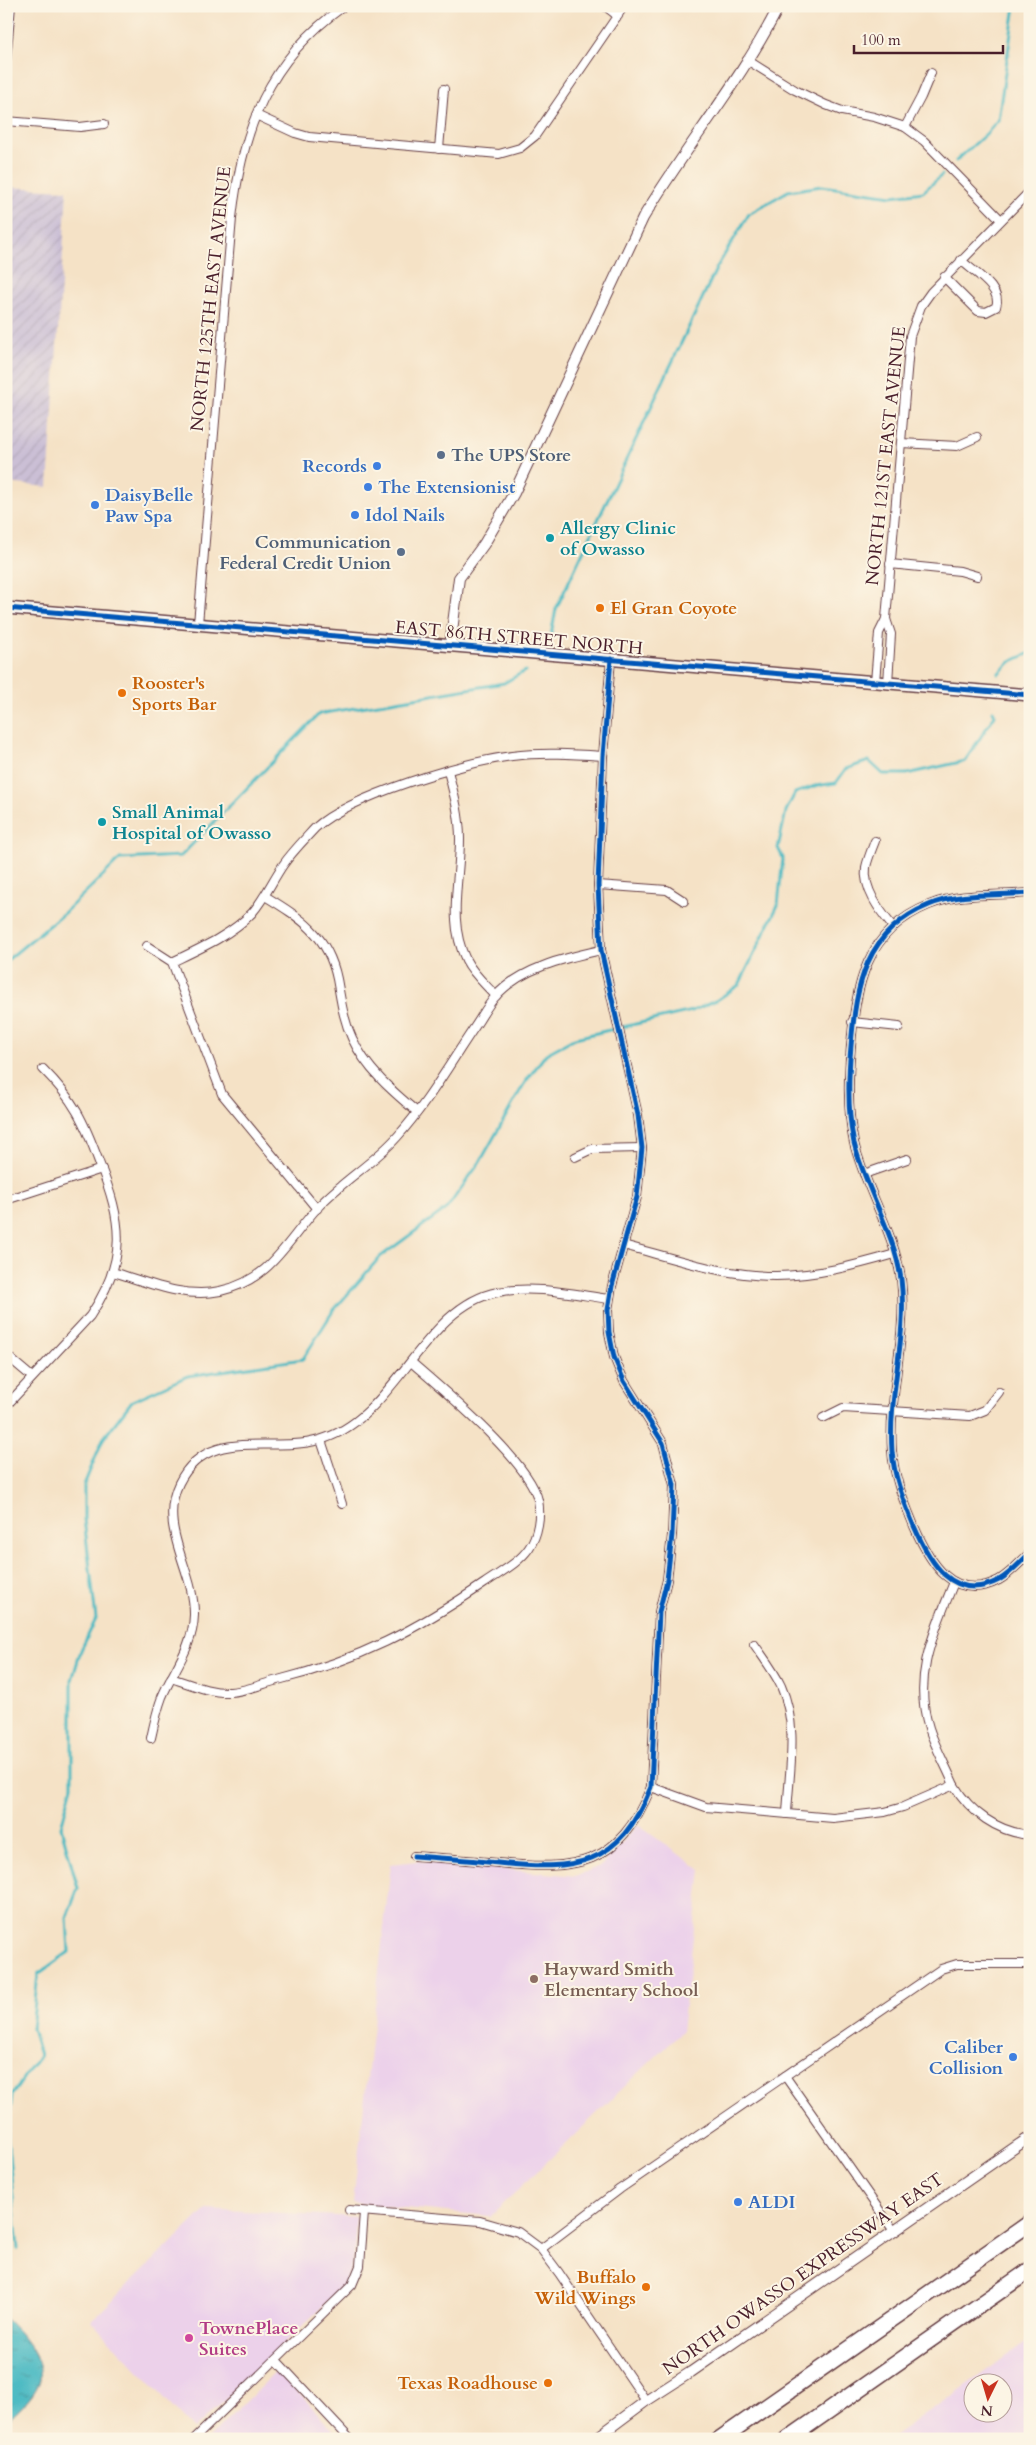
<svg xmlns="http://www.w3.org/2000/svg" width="1036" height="2445" viewBox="0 0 1036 2445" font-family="Cardo,serif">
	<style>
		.built { fill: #ecd1ea; fill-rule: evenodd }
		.industrial { fill: url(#industrial-furrows) }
		.water { fill: url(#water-ripples); stroke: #4a6c76 }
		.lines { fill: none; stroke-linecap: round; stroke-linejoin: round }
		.stream { stroke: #4ab9c2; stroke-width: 3 }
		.minor-casing { stroke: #643c42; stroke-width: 10 }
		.tertiary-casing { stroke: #643c42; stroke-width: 12 }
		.secondary-casing { stroke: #643c42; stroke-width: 14 }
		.motorway-casing { stroke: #643c42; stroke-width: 18 }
		.minor { stroke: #fff; stroke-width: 8 }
		.tertiary { stroke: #fff; stroke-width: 10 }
		.secondary { stroke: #fff; stroke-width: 11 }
		.motorway { stroke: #fff; stroke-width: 15 }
		.cycleway-casing { stroke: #fcf5e5; stroke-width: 8 }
		.cycleway { stroke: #0057b8; stroke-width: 5 }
		.service-dot { fill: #5c6f8a; stroke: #fcf5e5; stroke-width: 2 }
		.shop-dot { fill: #3f7fe0; stroke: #fcf5e5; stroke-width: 2 }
		.culture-dot { fill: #0f9aa8; stroke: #fcf5e5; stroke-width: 2 }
		.food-dot { fill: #e8710a; stroke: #fcf5e5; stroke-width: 2 }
		.education-dot { fill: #8d6e63; stroke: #fcf5e5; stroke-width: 2 }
		.hotel-dot { fill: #d1479c; stroke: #fcf5e5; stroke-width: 2 }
		.labels { text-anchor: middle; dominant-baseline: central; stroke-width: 4; stroke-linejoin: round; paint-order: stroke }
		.street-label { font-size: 18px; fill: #4a1f2b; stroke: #fcf5e5 }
		.service-label { font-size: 18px; font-weight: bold; fill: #4e5e75; stroke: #fcf5e5; text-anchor: start }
		.shop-label { font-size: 18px; font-weight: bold; fill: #366cbe; stroke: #fcf5e5; text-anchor: start }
		.culture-label { font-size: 18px; font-weight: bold; fill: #0d838f; stroke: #fcf5e5; text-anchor: start }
		.food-label { font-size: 18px; font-weight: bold; fill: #c56008; stroke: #fcf5e5; text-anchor: start }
		.education-label { font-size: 18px; font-weight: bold; fill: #785e54; stroke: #fcf5e5; text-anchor: start }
		.hotel-label { font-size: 18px; font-weight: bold; fill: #b23c85; stroke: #fcf5e5; text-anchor: start }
	</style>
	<defs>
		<pattern id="industrial-furrows" width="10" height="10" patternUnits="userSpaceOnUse" patternTransform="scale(1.25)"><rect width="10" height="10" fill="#cbbfd5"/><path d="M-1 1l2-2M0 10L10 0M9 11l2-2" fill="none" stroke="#b0a4b7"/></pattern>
		<pattern id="water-ripples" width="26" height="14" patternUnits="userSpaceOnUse" patternTransform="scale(1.25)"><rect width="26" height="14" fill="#4ab9c2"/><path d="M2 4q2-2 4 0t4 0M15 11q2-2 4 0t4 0" fill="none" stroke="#40969e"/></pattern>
	</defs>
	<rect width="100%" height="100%" fill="#fcf5e5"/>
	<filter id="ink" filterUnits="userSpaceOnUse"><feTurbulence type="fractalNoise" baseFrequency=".02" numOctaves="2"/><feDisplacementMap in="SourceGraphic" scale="10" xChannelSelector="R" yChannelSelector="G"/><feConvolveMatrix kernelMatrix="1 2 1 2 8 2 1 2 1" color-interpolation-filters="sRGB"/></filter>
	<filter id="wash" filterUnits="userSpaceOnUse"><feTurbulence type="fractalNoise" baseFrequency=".0096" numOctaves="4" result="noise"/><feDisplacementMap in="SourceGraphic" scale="20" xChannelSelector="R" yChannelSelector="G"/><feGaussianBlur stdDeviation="1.12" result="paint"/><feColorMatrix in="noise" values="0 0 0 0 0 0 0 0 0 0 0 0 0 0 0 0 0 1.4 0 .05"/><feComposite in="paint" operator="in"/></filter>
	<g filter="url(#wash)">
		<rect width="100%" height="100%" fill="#f5e2c6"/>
		<!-- built -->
		<g class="built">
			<path d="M638,1825L701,1870L682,2031L491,2216L353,2203L391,1864L418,1861L576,1876L602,1865Z"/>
			<path d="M206,2209L356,2217L354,2256L345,2285L194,2429L91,2321Z"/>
			<path d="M1030,2340V2439H890ZM974,2382H1004V2412H974Z"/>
			<path d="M278,2371L342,2439H207Z"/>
		</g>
		<!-- industrial -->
		<path class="industrial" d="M6,187L67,190L48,487L6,483Z"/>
		<!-- water -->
		<path class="water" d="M6,2319C20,2332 47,2362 39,2383C33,2398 18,2411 6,2422Z"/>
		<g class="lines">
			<!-- stream -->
			<g class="stream">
				<path d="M956,161L987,133L998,120L1015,6"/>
				<path d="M551,635L556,609L717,267L749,214L788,191L822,186L892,196L923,192L942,175"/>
				<path d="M998,674L1010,662L1030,653"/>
				<path d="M6,961L65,912L120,859L181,856L319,714L504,683L525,671"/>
				<path d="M18,2249L7,2135L12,2095L40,2055L32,2029L38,1974L69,1952L67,1917L78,1888L61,1827L72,1786V1680L81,1650L96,1619L84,1519V1485L103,1439L132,1401L188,1376L303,1359L333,1311L380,1257L447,1208L480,1162L524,1084L546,1054L575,1038L692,1011L717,1000L739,985L778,905L783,858L778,848L786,811L795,793L815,786L836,783L846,769L869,761L883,774H907L965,761L995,715L993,711"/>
			</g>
		</g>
	</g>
	<g filter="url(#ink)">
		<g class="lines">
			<defs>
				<g id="minor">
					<path d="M605,6L618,16"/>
					<path d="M747,60L795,90L826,105L842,111L874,117L905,127L924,141L1001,220"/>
					<path d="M6,61L11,6"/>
					<path d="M256,115L295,133L309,137L499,154L520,148L535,136L624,6"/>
					<path d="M6,121L80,127L104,124"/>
					<path d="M905,127L921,97L931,73"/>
					<path d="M439,149L444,89"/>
					<path d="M944,277L978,311L986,312L996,307C1003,288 973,272 961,260"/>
					<path d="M901,443L957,446L977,437"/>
					<path d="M890,564L960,571L977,576"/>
					<path d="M886,619L891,634L888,683"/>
					<path d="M198,624L232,218C242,129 268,60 344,6"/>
					<path d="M875,682L879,633L886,619L910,336L921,306L931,292L1030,191"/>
					<path d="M448,771C454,794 460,816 460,839C460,881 447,921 466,960C473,974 486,985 496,996"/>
					<path d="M875,841C872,849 868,858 866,867C863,889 880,911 893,927"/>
					<path d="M598,885L667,890L684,901"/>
					<path d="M1030,893C997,896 960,892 929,905C865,931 856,985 851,1046C848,1078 847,1111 854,1143C866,1190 894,1231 901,1279C908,1336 888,1393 892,1451C894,1478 904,1501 914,1526C929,1561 953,1604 999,1580C1010,1574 1020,1562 1030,1553"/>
					<path d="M265,896C301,918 328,935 337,979C341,1000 343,1019 352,1038C366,1069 392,1091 417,1112"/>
					<path d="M147,946L172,962L222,1094L317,1209"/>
					<path d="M172,962C199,949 231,935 252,913C265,898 272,881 283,865C292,852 304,840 315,828C350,796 464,762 512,756C542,752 573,754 603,756"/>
					<path d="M852,1022L899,1027"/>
					<path d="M575,1157L592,1149L642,1148"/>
					<path d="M864,1174L907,1159"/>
					<path d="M6,1200L102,1169"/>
					<path d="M623,1245C673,1258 723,1276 776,1276C815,1276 857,1265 895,1254"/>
					<path d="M113,1272C147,1282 184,1299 220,1291C271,1280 286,1242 318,1207C342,1181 374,1163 397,1137C427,1104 449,1065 474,1028C481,1018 487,1006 495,997C520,968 565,958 601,950"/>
					<path d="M6,1355L32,1377"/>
					<path d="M6,1406L90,1316C128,1259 123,1223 99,1162C84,1121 74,1100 43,1069"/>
					<path d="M823,1418L843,1408L970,1416L985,1410L999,1392"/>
					<path d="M321,1440L342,1504"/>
					<path d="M754,1644C763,1657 774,1671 781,1686C799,1727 789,1771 787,1814"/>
					<path d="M171,1678C190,1684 210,1693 230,1692C246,1691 262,1684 278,1680C359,1660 416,1630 485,1583C499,1573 519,1563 529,1548C538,1535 541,1515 538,1500C530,1462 442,1389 411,1362"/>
					<path d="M151,1738C154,1724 157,1710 162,1697C174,1669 193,1647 194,1615C195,1570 157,1528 179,1483C208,1425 270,1454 319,1440C396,1420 422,1306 498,1292C535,1285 572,1294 609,1299"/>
					<path d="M954,1785C946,1766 935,1747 929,1728C912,1675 935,1630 954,1582"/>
					<path d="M651,1787L706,1807L833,1818L885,1812L903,1807L954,1785C970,1812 997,1832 1030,1835"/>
					<path d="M414,1856C442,1858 470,1860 498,1863C576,1871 619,1867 651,1787L659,1612L667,1580L672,1535L674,1485L663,1443L624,1381L614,1357L609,1332L608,1310L612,1286L637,1197L642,1148L638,1115L601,950L598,885L603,756L611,659"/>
					<path d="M785,2076L894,2231"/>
					<path d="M349,2210L480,2221L518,2232L541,2249L559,2273L646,2401"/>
					<path d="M541,2249L620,2189L941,1969L957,1964H1030"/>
					<path d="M276,2360L350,2439"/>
					<path d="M194,2439L352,2285L360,2266L364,2212"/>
				</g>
				<g id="tertiary">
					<path d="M450,646L459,578L484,544L514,493L643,218C686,146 742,80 779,6"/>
					<path d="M595,2439L646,2401L691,2372L1030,2137"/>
				</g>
				<path id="secondary" d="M6,608L1030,695"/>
				<g id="motorway">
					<path d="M720,2439L1030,2223"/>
					<path d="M788,2439L1030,2270"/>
				</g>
			</defs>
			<!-- minor casing -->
			<use href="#minor" class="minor-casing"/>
			<!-- tertiary casing -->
			<use href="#tertiary" class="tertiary-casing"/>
			<!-- secondary casing -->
			<use href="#secondary" class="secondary-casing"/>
			<!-- motorway casing -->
			<use href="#motorway" class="motorway-casing"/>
			<!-- minor -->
			<use href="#minor" class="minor"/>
			<!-- tertiary -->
			<use href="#tertiary" class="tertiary"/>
			<!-- secondary -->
			<use href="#secondary" class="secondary"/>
			<!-- motorway -->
			<use href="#motorway" class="motorway"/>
			<defs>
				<g id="cycleway">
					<path d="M6,608L1030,695"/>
					<path d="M1030,893C997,896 960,892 929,905C865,931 856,985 851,1046C848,1078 847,1111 854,1143C866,1190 894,1231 901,1279C908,1336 888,1393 892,1451C894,1478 904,1501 914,1526C929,1561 953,1604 999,1580C1010,1574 1020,1562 1030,1553"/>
					<path d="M414,1856C442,1858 470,1860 498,1863C576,1871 619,1867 651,1787L659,1612L667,1580L672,1535L674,1485L663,1443L624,1381L614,1357L609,1332L608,1310L612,1286L637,1197L642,1148L638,1115L601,950L598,885L603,756L611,659"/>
				</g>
			</defs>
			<!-- cycleway casing -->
			<use href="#cycleway" class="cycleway-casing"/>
			<!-- cycleway -->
			<use href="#cycleway" class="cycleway"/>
		</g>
	</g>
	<!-- markers -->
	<g class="service-dot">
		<circle cx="441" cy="455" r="5"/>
		<circle cx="401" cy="552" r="5"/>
	</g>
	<g class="shop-dot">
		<circle cx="377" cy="466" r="5"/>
		<circle cx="368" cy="487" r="5"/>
		<circle cx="95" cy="505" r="5"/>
		<circle cx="355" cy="515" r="5"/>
		<circle cx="1013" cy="2057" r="5"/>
		<circle cx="738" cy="2202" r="5"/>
	</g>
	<g class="culture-dot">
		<circle cx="550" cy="538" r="5"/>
		<circle cx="102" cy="822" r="5"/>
	</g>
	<g class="food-dot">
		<circle cx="600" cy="608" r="5"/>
		<circle cx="122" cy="693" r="5"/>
		<circle cx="646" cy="2287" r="5"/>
		<circle cx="548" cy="2383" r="5"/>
	</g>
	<circle class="education-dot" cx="534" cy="1979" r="5"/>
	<circle class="hotel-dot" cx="189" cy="2338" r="5"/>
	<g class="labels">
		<!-- street labels -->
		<g class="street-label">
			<text transform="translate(211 299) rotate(-84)">NORTH 125TH EAST AVENUE</text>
			<text transform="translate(886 456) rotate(-84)">NORTH 121ST EAST AVENUE</text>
			<text transform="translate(519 638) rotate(5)">EAST 86TH STREET NORTH</text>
			<text transform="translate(803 2274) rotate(-35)">NORTH OWASSO EXPRESSWAY EAST</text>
		</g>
		<!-- service labels -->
		<g class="service-label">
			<text x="451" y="455">The UPS Store</text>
			<text x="391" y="542" text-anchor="end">Communication<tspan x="391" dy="21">Federal Credit Union</tspan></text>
		</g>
		<!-- shop labels -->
		<g class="shop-label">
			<text x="367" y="466" text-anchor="end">Records</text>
			<text x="378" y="487">The Extensionist</text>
			<text x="105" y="495">DaisyBelle<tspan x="105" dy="21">Paw Spa</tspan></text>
			<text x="365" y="515">Idol Nails</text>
			<text x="1003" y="2047" text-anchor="end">Caliber<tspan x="1003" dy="21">Collision</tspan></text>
			<text x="748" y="2202">ALDI</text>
		</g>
		<!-- culture labels -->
		<g class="culture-label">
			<text x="560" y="528">Allergy Clinic<tspan x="560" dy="21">of Owasso</tspan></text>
			<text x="112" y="812">Small Animal<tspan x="112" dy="21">Hospital of Owasso</tspan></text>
		</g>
		<!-- food labels -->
		<g class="food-label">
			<text x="610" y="608">El Gran Coyote</text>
			<text x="132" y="683">Rooster's<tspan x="132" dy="21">Sports Bar</tspan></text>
			<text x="636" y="2277" text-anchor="end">Buffalo<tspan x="636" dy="21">Wild Wings</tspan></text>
			<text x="538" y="2383" text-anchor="end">Texas Roadhouse</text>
		</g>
		<!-- education labels -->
		<g class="education-label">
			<text x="544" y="1969">Hayward Smith<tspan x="544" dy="21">Elementary School</tspan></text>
		</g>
		<!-- hotel labels -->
		<g class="hotel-label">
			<text x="199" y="2328">TownePlace<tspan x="199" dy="21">Suites</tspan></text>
		</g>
	</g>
	<!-- margin -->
	<rect width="1036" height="2445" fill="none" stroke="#fcf5e5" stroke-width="25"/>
	<!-- north arrow -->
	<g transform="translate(988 2398) rotate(185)"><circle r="24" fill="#fcf5e5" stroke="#b59f9b"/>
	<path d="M0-4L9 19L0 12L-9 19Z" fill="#c8321e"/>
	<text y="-8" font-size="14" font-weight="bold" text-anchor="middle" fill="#4a1f2b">N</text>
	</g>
	<!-- scale -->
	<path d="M854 45v8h149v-8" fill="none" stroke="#4a1f2b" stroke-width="2.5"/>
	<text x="861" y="45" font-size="15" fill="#4a1f2b" stroke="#fcf5e5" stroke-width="4" paint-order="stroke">100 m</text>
</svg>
